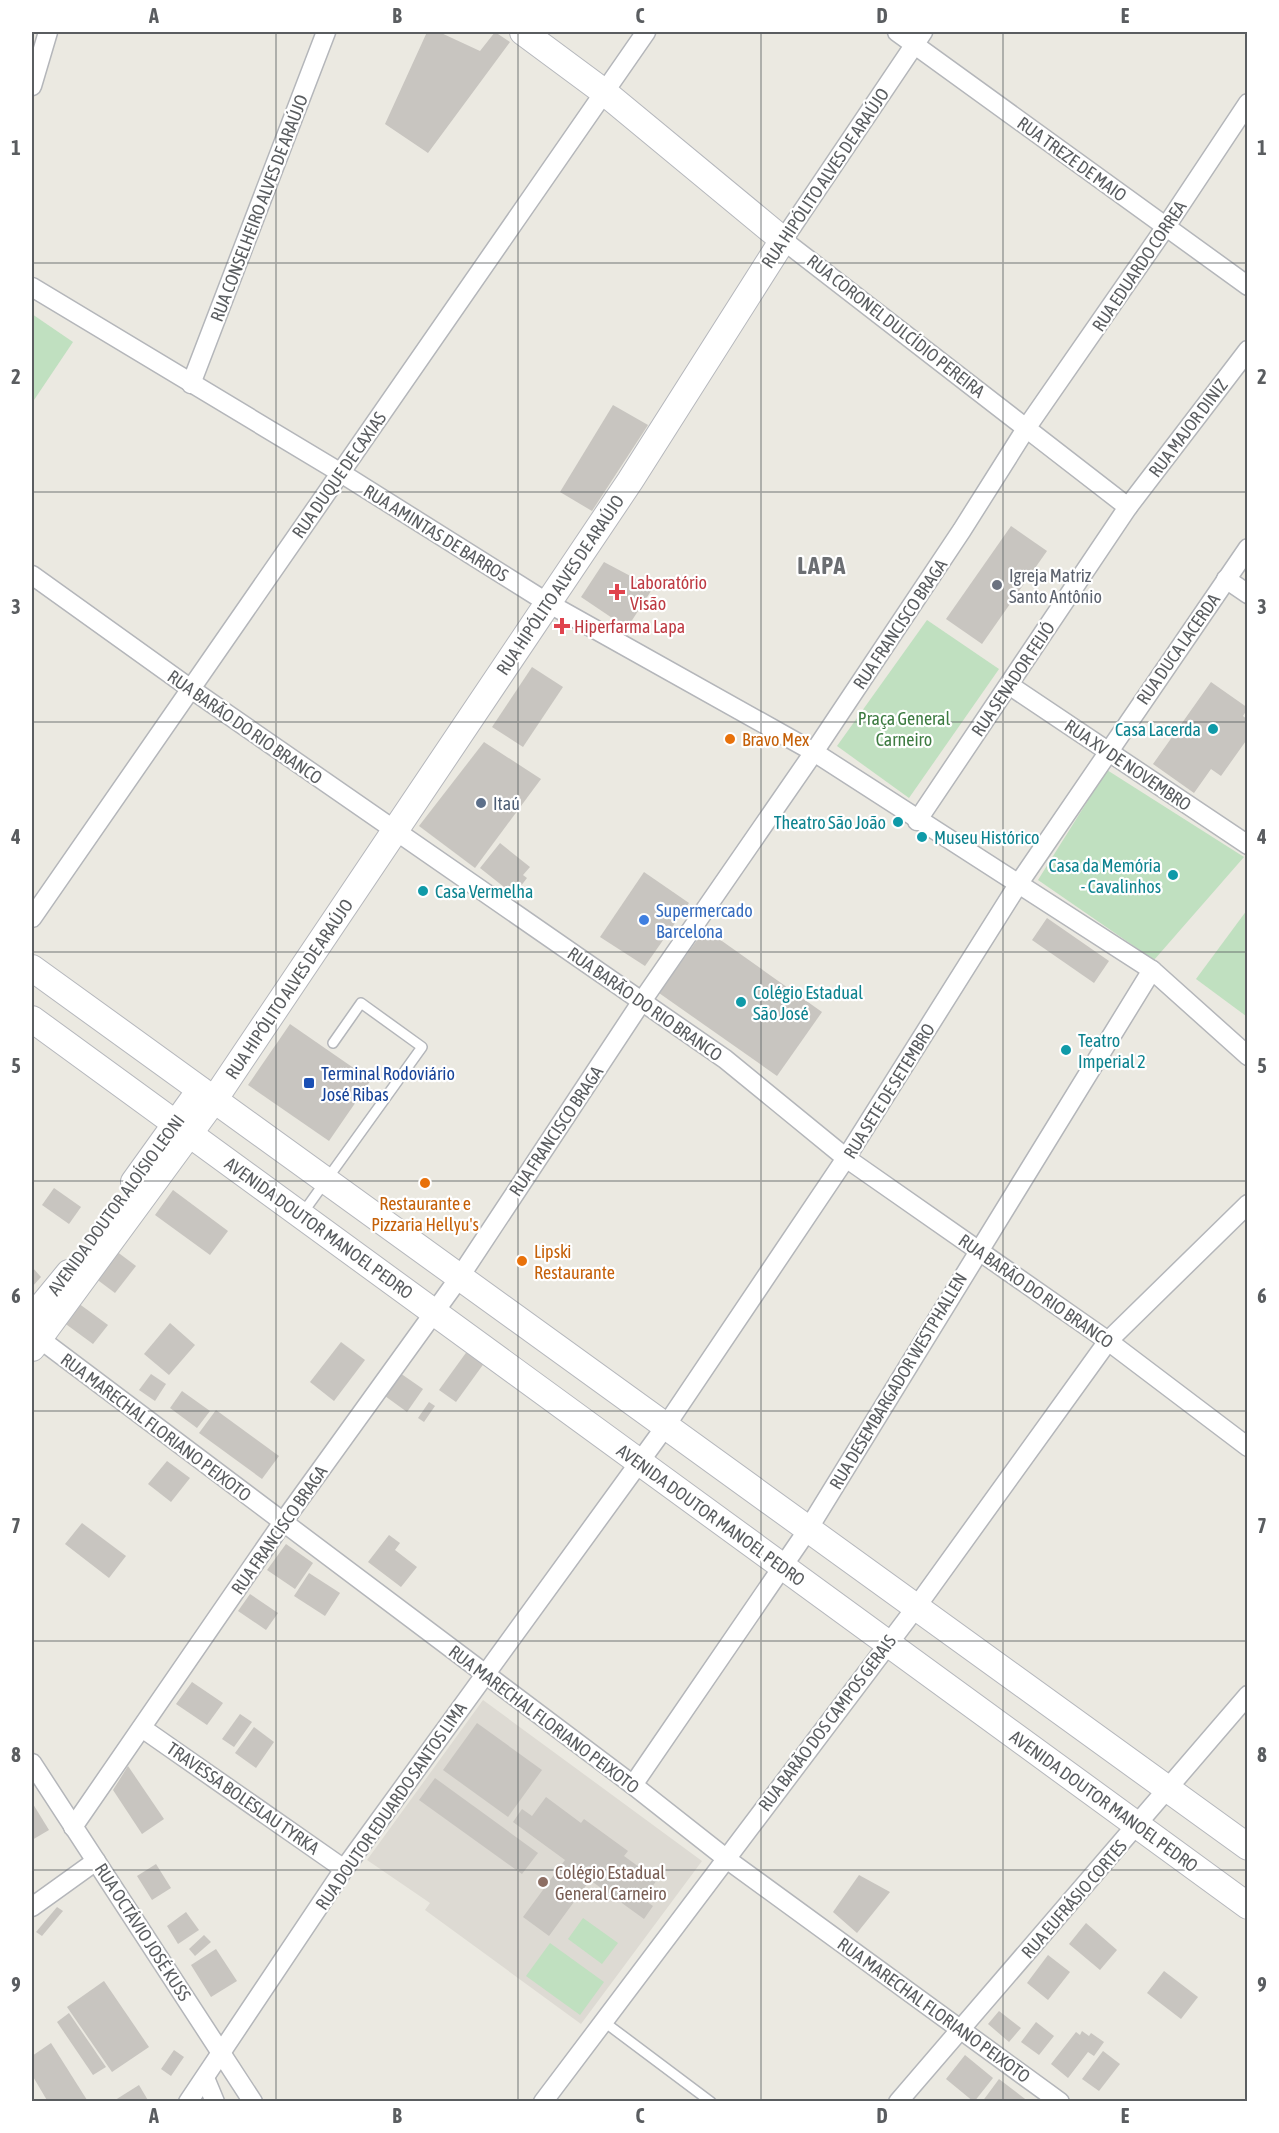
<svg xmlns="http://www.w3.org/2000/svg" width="1279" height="2133" viewBox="0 0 1279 2133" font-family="'Asap Condensed',sans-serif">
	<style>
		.education { fill: #dddad3 }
		.green { fill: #c0e0c0 }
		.building { fill: #c8c5c0 }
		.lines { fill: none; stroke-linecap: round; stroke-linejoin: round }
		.lane-casing { stroke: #b4b6ba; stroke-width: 12 }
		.street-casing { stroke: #b4b6ba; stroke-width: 21 }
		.secondary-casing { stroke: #b5b7bc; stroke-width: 28 }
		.lane { stroke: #fff; stroke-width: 9 }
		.street { stroke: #fff; stroke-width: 18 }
		.secondary { stroke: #fff; stroke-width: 26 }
		.grid { fill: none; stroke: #5a5d60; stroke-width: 1.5; stroke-opacity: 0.55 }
		.worship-dot { fill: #6b7280; stroke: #fff; stroke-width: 2 }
		.health-dot { fill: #e0444e; stroke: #fff; stroke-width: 2 }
		.culture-dot { fill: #0f9aa8; stroke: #fff; stroke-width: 2 }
		.food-dot { fill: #e8710a; stroke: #fff; stroke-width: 2 }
		.service-dot { fill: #5c6f8a; stroke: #fff; stroke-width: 2 }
		.shop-dot { fill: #3f7fe0; stroke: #fff; stroke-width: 2 }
		.transit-dot { fill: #1a4fb4; stroke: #fff; stroke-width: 2 }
		.education-dot { fill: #8d6e63; stroke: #fff; stroke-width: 2 }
		.labels { text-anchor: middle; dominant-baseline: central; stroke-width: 4.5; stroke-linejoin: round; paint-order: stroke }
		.street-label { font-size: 18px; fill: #5a5d60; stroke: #fff }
		.worship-label { font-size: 18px; fill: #5b616d; stroke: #fff; text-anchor: start }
		.health-label { font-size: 18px; fill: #be3a42; stroke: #fff; text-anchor: start }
		.park-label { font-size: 18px; fill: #3d7b41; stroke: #fff }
		.culture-label { font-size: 18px; fill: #0d838f; stroke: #fff; text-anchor: start }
		.food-label { font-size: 18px; fill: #c56008; stroke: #fff; text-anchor: start }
		.service-label { font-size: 18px; fill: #4e5e75; stroke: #fff; text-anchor: start }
		.shop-label { font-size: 18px; fill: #366cbe; stroke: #fff; text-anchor: start }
		.transit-label { font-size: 18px; fill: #164399; stroke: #fff; text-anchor: start }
		.education-label { font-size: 18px; fill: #785e54; stroke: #fff; text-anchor: start }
		.district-label { font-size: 24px; font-weight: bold; letter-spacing: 1.5px; fill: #6b6e72; stroke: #fff }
		.neatline { fill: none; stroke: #5a5d60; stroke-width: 2 }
		.grid-label { font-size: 20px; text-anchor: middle; font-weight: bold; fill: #5a5d60 }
	</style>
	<rect width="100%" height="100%" fill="#ebe9e1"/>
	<!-- education -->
	<path class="education" d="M483,1700L702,1861L581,2024L425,1910L430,1903L367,1860Z"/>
	<!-- green -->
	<g class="green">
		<path d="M32,314L73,342L32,403Z"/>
		<path d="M927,620L999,669L909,798L837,746Z"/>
		<path d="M1107,770L1244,857L1154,960L1038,880Z"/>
		<path d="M1247,910L1248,1014L1246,1016L1196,979Z"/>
		<path d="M583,1918L618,1943L602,1964L568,1939Z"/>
		<path d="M550,1943L604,1982L580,2015L526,1976Z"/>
	</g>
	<!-- building -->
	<g class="building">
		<path d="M427,32H439L480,51L495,32L510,42L428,153L385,124Z"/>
		<path d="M613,405L648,425L592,511L560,492Z"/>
		<path d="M1011,526L1047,551L982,644L946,619Z"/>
		<path d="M604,562L653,588L627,628L581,597Z"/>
		<path d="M532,667L563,687L523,747L492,727Z"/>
		<path d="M1211,682L1248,708L1243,716L1248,720V738L1221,776L1211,769L1194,793L1153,764Z"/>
		<path d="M484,742L541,779L475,868L419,826Z"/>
		<path d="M500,843L530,867L523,875L527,878L514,895L480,868Z"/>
		<path d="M644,872L689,903L645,966L600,937Z"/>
		<path d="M1047,918L1109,961L1094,983L1032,940Z"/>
		<path d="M705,929L822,1012L777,1076L659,993Z"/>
		<path d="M290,1024L371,1080L329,1141L248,1085Z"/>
		<path d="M54,1188L81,1207L69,1224L42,1205Z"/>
		<path d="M173,1190L228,1231L210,1255L155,1215Z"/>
		<path d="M112,1248L136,1266L115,1293L91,1275Z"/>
		<path d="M32,1267L41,1277L32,1287Z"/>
		<path d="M78,1303L108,1325L93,1344L63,1322Z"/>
		<path d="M170,1323L195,1345L169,1375L144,1354Z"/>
		<path d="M341,1342L365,1360L334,1401L310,1382Z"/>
		<path d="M468,1350L485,1362L456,1402L439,1390Z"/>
		<path d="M400,1373L423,1389L407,1412L385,1396Z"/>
		<path d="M151,1374L166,1384L155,1401L139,1390Z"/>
		<path d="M182,1391L210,1411L197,1428L170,1408Z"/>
		<path d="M429,1402L435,1406L424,1422L418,1418Z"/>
		<path d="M216,1410L279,1456L262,1479L199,1433Z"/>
		<path d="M167,1461L190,1478L171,1502L148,1484Z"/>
		<path d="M82,1523L126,1556L109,1578L65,1544Z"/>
		<path d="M389,1535L400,1543L395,1550L417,1567L401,1587L368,1562Z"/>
		<path d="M286,1544L313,1563L295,1589L267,1570Z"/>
		<path d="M309,1573L340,1593L325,1616L294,1596Z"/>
		<path d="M250,1594L278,1613L266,1630L238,1611Z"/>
		<path d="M192,1682L223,1703L207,1725L176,1704Z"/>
		<path d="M240,1714L252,1722L234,1747L222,1739Z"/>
		<path d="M477,1723L542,1770L508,1817L443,1770Z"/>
		<path d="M254,1727L274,1742L256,1768L235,1753Z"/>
		<path d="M128,1766L164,1819L142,1834L113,1790Z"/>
		<path d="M435,1778L538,1853L522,1874L419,1800Z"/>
		<path d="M546,1797L581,1823L584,1819L628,1851L624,1856L657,1880L643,1899L653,1906L644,1919L590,1880L549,1936L523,1917L565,1860L513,1822L522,1809L532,1816Z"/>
		<path d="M33,1804L49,1830L32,1840V1805Z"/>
		<path d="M156,1864L171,1888L152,1900L137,1876Z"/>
		<path d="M859,1875L890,1892L857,1933L833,1912Z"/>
		<path d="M57,1907L63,1911L42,1936L36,1932Z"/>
		<path d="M186,1912L199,1930L178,1944L167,1926Z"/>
		<path d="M1086,1923L1117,1950L1100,1970L1069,1944Z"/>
		<path d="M204,1935L211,1942L195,1956L189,1949Z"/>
		<path d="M216,1949L237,1981L211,1997L191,1965Z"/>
		<path d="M1048,1955L1070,1972L1048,2000L1027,1983Z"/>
		<path d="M1164,1971L1198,1997L1181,2019L1147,1993Z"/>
		<path d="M104,1981L149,2047L112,2072L67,2007Z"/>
		<path d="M999,2011L1021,2028L1009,2042L988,2024Z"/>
		<path d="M69,2013L106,2067L93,2075L57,2022Z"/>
		<path d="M1036,2022L1054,2036L1039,2055L1021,2042Z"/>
		<path d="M1082,2031L1089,2036L1091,2033L1104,2042L1094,2056L1088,2052L1068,2078L1051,2064L1076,2032L1080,2035Z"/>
		<path d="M51,2043L87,2100L84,2102H48L32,2075V2056Z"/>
		<path d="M174,2050L184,2057L171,2076L161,2069Z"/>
		<path d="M1103,2051L1120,2064L1099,2091L1082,2079Z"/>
		<path d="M965,2055L993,2078L974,2102L946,2079Z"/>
		<path d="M999,2079L1029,2102H982Z"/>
		<path d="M139,2085L149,2102H112Z"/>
	</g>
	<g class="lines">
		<defs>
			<g id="lane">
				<path d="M302,1214L422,1047L361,1003L333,1043"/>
				<path d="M603,2021L711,2102"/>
			</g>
			<g id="street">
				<path d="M897,32L1248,286"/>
				<path d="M923,32L783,240L1128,507"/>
				<path d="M32,86L48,32"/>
				<path d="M32,287L341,473L548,603L814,752L1152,970L1248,1056"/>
				<path d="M191,384L326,32"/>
				<path d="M32,575L191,689L725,1059L846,1158L1108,1341L1248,1447"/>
				<path d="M1226,579L1248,594"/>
				<path d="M1009,685L1248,845"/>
				<path d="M917,821L1128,507L1248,350"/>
				<path d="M32,918L646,32"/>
				<path d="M32,1333L633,1785L732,1863L1060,2102"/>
				<path d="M142,1728L344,1869"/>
				<path d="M32,1763L253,2102"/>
				<path d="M633,1785L807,1531L1152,970"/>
				<path d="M73,1827L283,1522L459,1278L642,1001L814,752L962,530L1027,427L1165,228L1248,103"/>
				<path d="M32,1907L96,1861"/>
				<path d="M205,2078L215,2102"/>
				<path d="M188,2102L344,1869L665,1427L846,1158L1019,883L1248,548"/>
				<path d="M543,2102L917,1606L1108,1341L1248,1204"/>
				<path d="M898,2102L1248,1695"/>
			</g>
			<g id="secondary">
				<path d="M32,968L1248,1847"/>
				<path d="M32,1019L1248,1906"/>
				<path d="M134,1182L200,1090"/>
				<path d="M32,1318L69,1273"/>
				<path d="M32,1348L214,1100L630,481L783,240L604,92L523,32"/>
			</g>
		</defs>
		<!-- lane casing -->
		<use href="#lane" class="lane-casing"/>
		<!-- street casing -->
		<use href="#street" class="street-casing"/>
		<!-- secondary casing -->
		<use href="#secondary" class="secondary-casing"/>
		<!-- lane -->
		<use href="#lane" class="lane"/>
		<!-- street -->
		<use href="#street" class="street"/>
		<!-- secondary -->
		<use href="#secondary" class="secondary"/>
	</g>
	<!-- grid -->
	<path class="grid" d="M276,32V2102M518,32V2102M761,32V2102M1003,32V2102M32,263H1248M32,492H1248M32,722H1248M32,952H1248M32,1181H1248M32,1411H1248M32,1641H1248M32,1870H1248"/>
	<!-- markers -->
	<circle class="worship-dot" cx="997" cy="585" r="6"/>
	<g class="health-dot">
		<path d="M614 583h6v6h6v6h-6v6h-6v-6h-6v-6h6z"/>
		<path d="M559 617h6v6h6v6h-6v6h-6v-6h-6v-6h6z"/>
	</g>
	<g class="culture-dot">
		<circle cx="1213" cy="729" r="6"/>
		<circle cx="898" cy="822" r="6"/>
		<circle cx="922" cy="837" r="6"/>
		<circle cx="1173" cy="875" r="6"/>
		<circle cx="423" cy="891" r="6"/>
		<circle cx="741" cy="1002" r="6"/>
		<circle cx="1066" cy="1050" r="6"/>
	</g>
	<g class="food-dot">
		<circle cx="730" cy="739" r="6"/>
		<circle cx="425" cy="1183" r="6"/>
		<circle cx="522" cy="1261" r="6"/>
	</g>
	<circle class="service-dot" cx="481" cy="803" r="6"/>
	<circle class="shop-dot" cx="644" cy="920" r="6"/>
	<rect class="transit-dot" x="303" y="1077" width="12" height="12" rx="3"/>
	<circle class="education-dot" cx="543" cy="1882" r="6"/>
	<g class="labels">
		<!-- street labels -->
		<g class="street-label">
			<text transform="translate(1072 159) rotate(36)">RUA TREZE DE MAIO</text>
			<text transform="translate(825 178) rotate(-56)">RUA HIPÓLITO ALVES DE ARAÚJO</text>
			<text transform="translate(259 208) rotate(-69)">RUA CONSELHEIRO ALVES DE ARAÚJO</text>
			<text transform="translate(1139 266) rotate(-56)">RUA EDUARDO CORREA</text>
			<text transform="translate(896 326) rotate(38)">RUA CORONEL DULCÍDIO PEREIRA</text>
			<text transform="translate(1188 428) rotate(-53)">RUA MAJOR DINIZ</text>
			<text transform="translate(339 475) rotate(-55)">RUA DUQUE DE CAXIAS</text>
			<text transform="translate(436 533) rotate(32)">RUA AMINTAS DE BARROS</text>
			<text transform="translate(560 585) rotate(-56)">RUA HIPÓLITO ALVES DE ARAÚJO</text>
			<text transform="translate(900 624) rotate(-56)">RUA FRANCISCO BRAGA</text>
			<text transform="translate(1178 649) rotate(-55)">RUA DUCA LACERDA</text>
			<text transform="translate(1013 679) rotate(-56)">RUA SENADOR FEIJÓ</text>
			<text transform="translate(245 727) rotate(35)">RUA BARÃO DO RIO BRANCO</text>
			<text transform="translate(1128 765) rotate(34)">RUA XV DE NOVEMBRO</text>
			<text transform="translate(289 989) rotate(-56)">RUA HIPÓLITO ALVES DE ARAÚJO</text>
			<text transform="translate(645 1004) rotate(35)">RUA BARÃO DO RIO BRANCO</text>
			<text transform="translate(889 1091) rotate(-58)">RUA SETE DE SETEMBRO</text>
			<text transform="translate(556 1131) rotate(-56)">RUA FRANCISCO BRAGA</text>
			<text transform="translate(116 1205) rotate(-54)">AVENIDA DOUTOR ALOÍSIO LEONI</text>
			<text transform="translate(319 1228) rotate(36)">AVENIDA DOUTOR MANOEL PEDRO</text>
			<text transform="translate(1036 1291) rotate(35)">RUA BARÃO DO RIO BRANCO</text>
			<text transform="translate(898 1381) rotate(-59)">RUA DESEMBARGADOR WESTPHALLEN</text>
			<text transform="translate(156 1427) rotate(37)">RUA MARECHAL FLORIANO PEIXOTO</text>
			<text transform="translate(711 1515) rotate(36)">AVENIDA DOUTOR MANOEL PEDRO</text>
			<text transform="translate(279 1530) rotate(-55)">RUA FRANCISCO BRAGA</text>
			<text transform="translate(544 1719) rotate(37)">RUA MARECHAL FLORIANO PEIXOTO</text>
			<text transform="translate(827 1723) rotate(-53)">RUA BARÃO DOS CAMPOS GERAIS</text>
			<text transform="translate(243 1798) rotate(35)">TRAVESSA BOLESLAU TYRKA</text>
			<text transform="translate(1104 1801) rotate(36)">AVENIDA DOUTOR MANOEL PEDRO</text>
			<text transform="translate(391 1806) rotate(-55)">RUA DOUTOR EDUARDO SANTOS LIMA</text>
			<text transform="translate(1074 1899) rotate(-49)">RUA EUFRÁSIO CORTES</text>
			<text transform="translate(143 1932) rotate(57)">RUA OCTÁVIO JOSÉ KUSS</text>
			<text transform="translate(934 2010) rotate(36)">RUA MARECHAL FLORIANO PEIXOTO</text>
		</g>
		<!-- worship labels -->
		<g class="worship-label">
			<text x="1009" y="575">Igreja Matriz<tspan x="1009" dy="21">Santo Antônio</tspan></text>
		</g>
		<!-- health labels -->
		<g class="health-label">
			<text x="630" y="582">Laboratório<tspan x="630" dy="21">Visão</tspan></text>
			<text x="574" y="626">Hiperfarma Lapa</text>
		</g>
		<!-- park labels -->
		<g class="park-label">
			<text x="904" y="718">Praça General<tspan x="904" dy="21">Carneiro</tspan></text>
		</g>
		<!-- culture labels -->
		<g class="culture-label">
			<text x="1201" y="729" text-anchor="end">Casa Lacerda</text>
			<text x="886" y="822" text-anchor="end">Theatro São João</text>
			<text x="934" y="837">Museu Histórico</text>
			<text x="1161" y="865" text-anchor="end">Casa da Memória<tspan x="1161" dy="21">- Cavalinhos</tspan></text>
			<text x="435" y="891">Casa Vermelha</text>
			<text x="753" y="992">Colégio Estadual<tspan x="753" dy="21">São José</tspan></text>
			<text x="1078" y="1040">Teatro<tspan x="1078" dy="21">Imperial 2</tspan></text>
		</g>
		<!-- food labels -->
		<g class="food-label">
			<text x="742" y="739">Bravo Mex</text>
			<text x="425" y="1203" text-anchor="middle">Restaurante e<tspan x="425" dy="21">Pizzaria Hellyu's</tspan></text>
			<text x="534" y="1251">Lipski<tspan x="534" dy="21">Restaurante</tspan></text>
		</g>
		<!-- service labels -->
		<g class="service-label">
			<text x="493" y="803">Itaú</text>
		</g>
		<!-- shop labels -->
		<g class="shop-label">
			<text x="656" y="910">Supermercado<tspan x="656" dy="21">Barcelona</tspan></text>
		</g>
		<!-- transit labels -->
		<g class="transit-label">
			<text x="321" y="1073">Terminal Rodoviário<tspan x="321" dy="21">José Ribas</tspan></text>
		</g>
		<!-- education labels -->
		<g class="education-label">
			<text x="555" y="1872">Colégio Estadual<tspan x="555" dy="21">General Carneiro</tspan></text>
		</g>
		<!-- district labels -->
		<g class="district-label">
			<text x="822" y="565">LAPA</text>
		</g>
	</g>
	<!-- border -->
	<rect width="1279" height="2133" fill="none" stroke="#ffffff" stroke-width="66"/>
	<rect x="33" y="33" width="1213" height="2067" class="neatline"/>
	<g class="grid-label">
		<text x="154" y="23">A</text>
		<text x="397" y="23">B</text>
		<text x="640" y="23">C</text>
		<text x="882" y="23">D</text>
		<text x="1125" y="23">E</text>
		<text x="16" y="155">1</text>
		<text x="1262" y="155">1</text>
		<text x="16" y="384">2</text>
		<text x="1262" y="384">2</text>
		<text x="16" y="614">3</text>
		<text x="1262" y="614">3</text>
		<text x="16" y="844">4</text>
		<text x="1262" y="844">4</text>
		<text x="16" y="1073">5</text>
		<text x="1262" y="1073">5</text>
		<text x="16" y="1303">6</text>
		<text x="1262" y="1303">6</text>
		<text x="16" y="1533">7</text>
		<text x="1262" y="1533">7</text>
		<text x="16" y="1762">8</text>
		<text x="1262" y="1762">8</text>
		<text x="16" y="1992">9</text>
		<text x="1262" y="1992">9</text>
		<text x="154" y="2123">A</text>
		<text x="397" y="2123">B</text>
		<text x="640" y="2123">C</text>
		<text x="882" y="2123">D</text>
		<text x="1125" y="2123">E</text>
	</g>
</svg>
